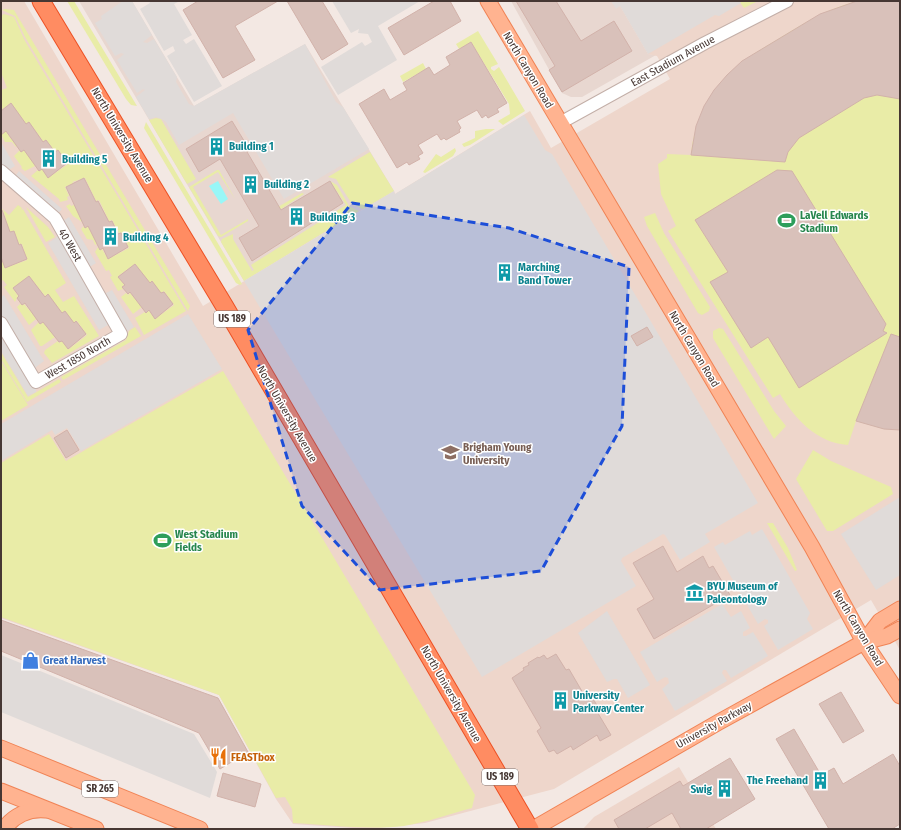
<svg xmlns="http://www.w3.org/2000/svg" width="901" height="830" viewBox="0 0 901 830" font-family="'Fira Sans Condensed',sans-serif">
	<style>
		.residential { fill: #e8d7d0 }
		.education { fill: #eed6cb }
		.green { fill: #e9eca7 }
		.parking { fill: #e0dbd9 }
		.water { fill: #98f7f7 }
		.building { fill: #d9c1ba; stroke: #d2b2aa }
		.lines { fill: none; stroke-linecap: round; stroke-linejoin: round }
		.minor-casing { stroke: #c3afa8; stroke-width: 14 }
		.major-casing { stroke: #f08355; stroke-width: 17 }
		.highway-casing { stroke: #ed5124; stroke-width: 19 }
		.minor { stroke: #fff; stroke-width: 12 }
		.major { stroke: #ffb390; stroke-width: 15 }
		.highway { stroke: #ff8c62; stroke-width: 17 }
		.marked { fill: #1d4ed8; fill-opacity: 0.2; stroke: #1d4ed8; stroke-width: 3; stroke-dasharray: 8 5; stroke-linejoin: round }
		.labels { text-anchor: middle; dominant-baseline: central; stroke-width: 3; stroke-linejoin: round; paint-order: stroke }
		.shield { fill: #fff; stroke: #7e7370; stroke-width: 1 }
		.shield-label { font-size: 10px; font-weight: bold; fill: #463733 }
		.street-label { font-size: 11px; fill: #463733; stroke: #fff }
		.culture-label { font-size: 11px; font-weight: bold; fill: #0d838f; stroke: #fff; text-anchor: start }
		.leisure-label { font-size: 11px; font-weight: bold; fill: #27864d; stroke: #fff; text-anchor: start }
		.education-label { font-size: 11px; font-weight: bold; fill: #785e54; stroke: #fff; text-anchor: start }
		.shop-label { font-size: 11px; font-weight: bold; fill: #366cbe; stroke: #fff; text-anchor: start }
		.food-label { font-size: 11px; font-weight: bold; fill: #c56008; stroke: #fff; text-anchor: start }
	</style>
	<rect width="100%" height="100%" fill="#f3e8e3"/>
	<!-- residential -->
	<g class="residential">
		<path d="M79,1H132L194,106L305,44L394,191L244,281Z"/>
		<path d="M511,1H611L616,8L620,6L648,54L656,55L582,97H571L562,93Z"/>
	</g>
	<!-- education -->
	<g class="education">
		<path d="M1,1H24L203,306L394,191L395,194L530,111L551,148L670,79L657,56L648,54L620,6L616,9L611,1H900V650L871,600L554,789L425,823L368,829L293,824L276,799L219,695L1,618Z"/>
		<path d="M679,767L716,829H583L594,817Z"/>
	</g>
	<!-- green -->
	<g class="green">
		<path d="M67,1H74L137,106L131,105L126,99Z"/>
		<path d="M739,1H758L744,8Z"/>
		<path d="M857,1L900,2V430L884,429L856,421L848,445C817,443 795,419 780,394L773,398L668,231L676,226L661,194L658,164L667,158V154L691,155C692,138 697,124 705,109C725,69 747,58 783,36C809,20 828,9 857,1Z"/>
		<path d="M5,9L14,10L190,306L188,311L25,37L15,16L2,10Z"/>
		<path d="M4,14L14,17L25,41L186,311L144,335L135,318L145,312L146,313L149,311L155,319L174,305L164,291L161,293L152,281L150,283L135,264L118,276L124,285L122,287L123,289L118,291L110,277L112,276L109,270L106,271L95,252L98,247L100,250L102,249L108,259L129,248L121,232L119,233L112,220L109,221L99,200L96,201L85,178L72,182L74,183L65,187L69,196L67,197L68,200L60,202L59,199L31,176L38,170L39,171L42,169L48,178L68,164L57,150L55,152L46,140L43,141L29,122L26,124L11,103L1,110V90L7,88L1,72V16Z"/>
		<path d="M478,31L498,64L491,67V69L494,71L499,67L525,111L503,125L498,121L510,114L509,104L471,42L459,49L456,44Z"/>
		<path d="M423,63L426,69L403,82L400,76Z"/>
		<path d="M156,118L161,119L196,179L187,184L149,120Z"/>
		<path d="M146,122L242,284L240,285L236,283L144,128Z"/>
		<path d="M486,129H495L470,145L464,147L462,144L475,138V131Z"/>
		<path d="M6,131L11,139L14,137L17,146L16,147L12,142H5L1,134Z"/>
		<path d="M455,148L456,151L453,156L425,173L423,172L436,154L441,157Z"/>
		<path d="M20,150L21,152L24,150L30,158L32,156L36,162L34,163L35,166L25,171L21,168L22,167L14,156Z"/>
		<path d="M370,152L394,191L363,209L352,204L336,179L328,177Z"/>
		<path d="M217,170H219L235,199L218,172L193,187L221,235L248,219V221L221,237L218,236L189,187Z"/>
		<path d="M330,181L337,185L349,206L359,211L244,281L221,242L222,239L233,234V239L252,271L254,270L251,265L346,205Z"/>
		<path d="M302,193L304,194L263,221L264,215Z"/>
		<path d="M70,204L71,206L74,205L78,213L81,212L82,222L73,216L66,206Z"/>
		<path d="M18,205L22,208L21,210L23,209L66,283L55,290L63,302L74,296L99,336L52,363L44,353L45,350L58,341L59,343L62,341L69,349L87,335L77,321L74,323L65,311L62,313L48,294L45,296L29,276L13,288L18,296L15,302L4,287L7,285L3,280L1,281V259L5,268L27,260L22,244L19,245L14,231L10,232L3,210H1V208L9,215Z"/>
		<path d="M26,207L48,227L55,237L46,242Z"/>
		<path d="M655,213L664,233L710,307L709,311L702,315L698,313L647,226L644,217Z"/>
		<path d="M84,226L85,228L88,227L93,235L95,234L97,244L95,245L93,240L87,239L81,229Z"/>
		<path d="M126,293L128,295L130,293L136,300L139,298L142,307L133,314L121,297Z"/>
		<path d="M20,304L22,305L24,304L30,311L33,310L36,319L29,325L17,307Z"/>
		<path d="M39,322L41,324L43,322L49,330L52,328L56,333L53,335L55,337L42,346H40L31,330Z"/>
		<path d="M135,327L141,336L63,380L61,377L126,340L129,331Z"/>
		<path d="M719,328L723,329L774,411L786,426L774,439L713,338V331Z"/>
		<path d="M1,352L28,397L59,379L61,382L27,402L1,359Z"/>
		<path d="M1,361L28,405L1,421Z"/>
		<path d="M223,371L475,795L472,808C450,814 427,822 404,826C367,830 329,825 293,823L292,809L285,797L276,798L219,695L1,617V463L49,434L66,461Z"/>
		<path d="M813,450L831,461L891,487L893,494L833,531H827L796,479Z"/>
		<path d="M767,523H773L788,548L797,570L795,571Z"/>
	</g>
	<!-- parking -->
	<g class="parking">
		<path d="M123,1H132L152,35L143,42L147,43L154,39L177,77L176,82L189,104L194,106L305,44L336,102L343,107L369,149L284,199L233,113L179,145L166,122L162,119L156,117L149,119L136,97L145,90L143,89L137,93L117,60L124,54L121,53L115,56L95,23L102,19L101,16Z"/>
		<path d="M149,1H180L174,4L192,35L183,40L186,44L194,39L222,86L194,102L167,56L175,51L173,46L164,51L140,9L150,3Z"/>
		<path d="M332,1H420L378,26L397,60L338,95L321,67L362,42L365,46L372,42L368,34L358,33L359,29L351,33Z"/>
		<path d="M611,1H739L741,3L719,16L715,15L648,54L620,6L616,9Z"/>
		<path d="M524,115L545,150L552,154L758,503L705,534L710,542L680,560L665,535L663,534L622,558L621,561L636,586L482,677L244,281L394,191L395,194Z"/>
		<path d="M1,142L15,166L1,175Z"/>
		<path d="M19,171L62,209L55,217L12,180Z"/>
		<path d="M69,217L96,263L88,268L104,294L112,290L134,327L127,331L108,325L99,330L48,243L56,238L63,221Z"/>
		<path d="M4,295L44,361L36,367V392L28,396L1,351V297Z"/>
		<path d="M188,314L222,369L81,451L67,428L55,435L52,430L1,461V424Z"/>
		<path d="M900,497V575L876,590L841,534Z"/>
		<path d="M762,529L810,613L807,619L813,629L778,650L764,626L768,623V620L765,619L758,624L714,547L723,542L725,545L750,531L752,535Z"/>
		<path d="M722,604L731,617L741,611L750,628L743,632V636H746L753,632L768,656L731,678L726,670H723L722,673L727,681L675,711L662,689L669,683L668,678L665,677L657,682L640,652Z"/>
		<path d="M607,611L650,685L628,698L617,679H614L607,682L578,633Z"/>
		<path d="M1,655L194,734L217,772L210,798L1,712Z"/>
	</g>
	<!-- water -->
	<path class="water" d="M218,181L228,199L221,204L209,186Z"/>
	<!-- building -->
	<g class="building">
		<path d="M198,1H278L235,26L255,60L223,78L183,10Z"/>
		<path d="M287,1H322L348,44L322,60Z"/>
		<path d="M434,1H450L461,21L404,55L388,28Z"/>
		<path d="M516,1H556L581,41L614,21L632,51L562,92L549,70L555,66Z"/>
		<path d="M857,1H900V99L877,95L864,98L799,138L788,152L785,162L691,155L696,126L704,106L714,90L727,75L742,61L820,14Z"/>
		<path d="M471,42L507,103L497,109L499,112L488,118L486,115L482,118L477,110L457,121L461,128L459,130L460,132L446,140L444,138L441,140L437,134L418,145L423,153L418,156L420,159L409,165L407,162L397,168L359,104L384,89L390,100L407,90L403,83L429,67L434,75L450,65L446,57Z"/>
		<path d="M11,103L26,124L29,122L43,142L46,140L55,152L58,150L67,163L48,178L42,169L39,171L24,150L21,152L6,131L1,135V111Z"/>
		<path d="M232,121L246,144L243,145L281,210L330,181L343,203L252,261L239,238L259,226L220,159L199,172L186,149Z"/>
		<path d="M777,170L792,171L886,324L883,331L887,333L799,388L768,337L751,348L710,282L728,272L695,220Z"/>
		<path d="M84,178L96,202L98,201L109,222L112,221L118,234L121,233L128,247L108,259L103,248L100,250L88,226L85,228L66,187Z"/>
		<path d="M1,210H2L10,232L14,231L19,245L21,244L27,259L5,268L1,257Z"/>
		<path d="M135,264L150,283L152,281L161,293L164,292L173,304L155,319L149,310L146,313L130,292L128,294L122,287L125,285L118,277Z"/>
		<path d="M29,276L45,297L48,294L62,313L65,311L74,323L76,321L86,334L68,349L62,341L59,342L43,322L40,324L25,303L22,305L17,298L19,296L13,288Z"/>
		<path d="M647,327L653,337L637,346L631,336Z"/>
		<path d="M891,334L900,337V430L884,429L856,421Z"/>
		<path d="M67,430L79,450L66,458L54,438Z"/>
		<path d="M663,546L677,572L703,556L709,568L713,566L730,595L654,639L637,609L654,599L633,563Z"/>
		<path d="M1,620L218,698L248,752L220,769L199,733L1,651Z"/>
		<path d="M556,654L566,670L569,669L583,693L588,690L599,709L596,710L611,735L600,741L597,735L573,750L571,746L557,754L554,750L549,752L537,731L541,728L512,678L524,670L523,668L529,665L528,663L538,657L539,658L544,655L547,659Z"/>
		<path d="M841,692L864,731L843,743L819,704Z"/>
		<path d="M794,729L821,775L834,768L843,784L893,754L900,766V824L892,829H829L776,739Z"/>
		<path d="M730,758L755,799L706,829H681L672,813L645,829H619L614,820L680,781L683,786Z"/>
		<path d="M223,773L261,784L255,807L217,796Z"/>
	</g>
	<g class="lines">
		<defs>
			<g id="minor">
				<path d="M560,123L705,43L787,1"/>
				<path d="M1,171L55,218L121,334L36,382L1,323"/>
			</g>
			<g id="major">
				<path d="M488,1L812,547L864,642L900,696"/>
				<path d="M864,642L880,621L900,609"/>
				<path d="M1,748L200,829"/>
				<path d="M1,791L96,829"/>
				<path d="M4,829C13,816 29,808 46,810"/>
				<path d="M533,829L719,722L864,642L887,636L900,629"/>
			</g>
			<path id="highway" d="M41,1L225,307L530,829"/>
		</defs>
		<!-- minor casing -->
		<use href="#minor" class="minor-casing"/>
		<!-- major casing -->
		<use href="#major" class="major-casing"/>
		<!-- highway casing -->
		<use href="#highway" class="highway-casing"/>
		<!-- minor -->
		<use href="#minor" class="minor"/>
		<!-- major -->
		<use href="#major" class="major"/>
		<!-- highway -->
		<use href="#highway" class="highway"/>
	</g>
	<!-- marked area -->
	<path class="marked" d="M352,203L509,228L629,267L622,426L541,571L380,590L302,506L248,330Z"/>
	<!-- icons -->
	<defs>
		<symbol id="building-bare" viewBox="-9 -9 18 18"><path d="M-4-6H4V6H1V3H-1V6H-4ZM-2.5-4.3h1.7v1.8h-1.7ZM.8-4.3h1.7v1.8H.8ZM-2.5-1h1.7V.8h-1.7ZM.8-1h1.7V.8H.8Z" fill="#0f9aa8" stroke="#fff" stroke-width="2.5" paint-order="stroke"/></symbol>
		<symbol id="stadium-bare" viewBox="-9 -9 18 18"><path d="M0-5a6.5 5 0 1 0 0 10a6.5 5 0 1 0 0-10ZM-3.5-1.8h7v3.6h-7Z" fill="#2e9e5b" stroke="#fff" stroke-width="2.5" paint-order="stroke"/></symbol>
		<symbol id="university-bare" viewBox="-9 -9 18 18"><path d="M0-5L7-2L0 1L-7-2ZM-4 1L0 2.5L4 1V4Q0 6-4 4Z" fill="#8d6e63" stroke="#fff" stroke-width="2.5" paint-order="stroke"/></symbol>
		<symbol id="museum-bare" viewBox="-9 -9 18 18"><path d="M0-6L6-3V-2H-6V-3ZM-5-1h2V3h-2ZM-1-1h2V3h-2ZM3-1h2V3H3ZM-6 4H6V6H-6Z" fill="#0f9aa8" stroke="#fff" stroke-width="2.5" paint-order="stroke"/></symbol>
		<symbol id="shop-bare" viewBox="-9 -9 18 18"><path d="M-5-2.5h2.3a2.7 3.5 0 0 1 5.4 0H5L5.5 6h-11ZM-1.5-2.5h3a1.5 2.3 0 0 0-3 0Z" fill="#3f7fe0" stroke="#fff" stroke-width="2.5" paint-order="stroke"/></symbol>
		<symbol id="restaurant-bare" viewBox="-9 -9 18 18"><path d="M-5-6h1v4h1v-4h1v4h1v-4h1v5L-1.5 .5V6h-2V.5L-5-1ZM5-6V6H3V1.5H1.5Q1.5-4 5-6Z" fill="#e8710a" stroke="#fff" stroke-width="2.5" paint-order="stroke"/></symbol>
	</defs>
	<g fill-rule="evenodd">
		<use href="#building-bare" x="204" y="134" width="25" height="25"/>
		<use href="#building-bare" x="36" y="146" width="25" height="25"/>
		<use href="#building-bare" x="238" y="172" width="25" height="25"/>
		<use href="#building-bare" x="284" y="204" width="25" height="25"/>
		<use href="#stadium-bare" x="774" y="208" width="25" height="25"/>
		<use href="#building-bare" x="98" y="224" width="25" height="25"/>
		<use href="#building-bare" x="492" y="260" width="25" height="25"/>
		<use href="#university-bare" x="438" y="440" width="25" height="25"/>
		<use href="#stadium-bare" x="150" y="528" width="25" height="25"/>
		<use href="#museum-bare" x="682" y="580" width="25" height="25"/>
		<use href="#shop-bare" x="18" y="648" width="25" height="25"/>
		<use href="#building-bare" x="548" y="688" width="25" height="25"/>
		<use href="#restaurant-bare" x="206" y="744" width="25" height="25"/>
		<use href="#building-bare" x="808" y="768" width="25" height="25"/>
		<use href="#building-bare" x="712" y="776" width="25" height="25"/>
	</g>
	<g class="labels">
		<!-- shield labels -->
		<g class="shield">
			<rect x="214" y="311" width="36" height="16" rx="3"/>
			<rect x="482" y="769" width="36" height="16" rx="3"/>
			<rect x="82" y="781" width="36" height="16" rx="3"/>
		</g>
		<g class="shield-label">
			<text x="232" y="319">US 189</text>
			<text x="500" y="777">US 189</text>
			<text x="100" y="789">SR 265</text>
		</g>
		<!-- street labels -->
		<g class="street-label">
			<text transform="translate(673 61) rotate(-29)">East Stadium Avenue</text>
			<text transform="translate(528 70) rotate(59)">North Canyon Road</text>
			<text transform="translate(122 135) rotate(59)">North University Avenue</text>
			<text transform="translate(70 245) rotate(60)">40 West</text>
			<text transform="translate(694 349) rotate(59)">North Canyon Road</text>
			<text transform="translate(78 358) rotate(-30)">West 1850 North</text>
			<text transform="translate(287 414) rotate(60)">North University Avenue</text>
			<text transform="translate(858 628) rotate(59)">North Canyon Road</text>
			<text transform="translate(451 694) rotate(60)">North University Avenue</text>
			<text transform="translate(714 725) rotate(-29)">University Parkway</text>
		</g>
		<!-- culture labels -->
		<g class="culture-label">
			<text x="229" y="146">Building 1</text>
			<text x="62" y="159">Building 5</text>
			<text x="264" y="184">Building 2</text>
			<text x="310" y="217">Building 3</text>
			<text x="123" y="237">Building 4</text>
			<text x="518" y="267">Marching<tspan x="518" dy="13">Band Tower</tspan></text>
			<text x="707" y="586">BYU Museum of<tspan x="707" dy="13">Paleontology</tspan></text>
			<text x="573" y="695">University<tspan x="573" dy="13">Parkway Center</tspan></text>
			<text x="808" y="780" text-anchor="end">The Freehand</text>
			<text x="712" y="789" text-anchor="end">Swig</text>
		</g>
		<!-- leisure labels -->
		<g class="leisure-label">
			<text x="800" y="215">LaVell Edwards<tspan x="800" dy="13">Stadium</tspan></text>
			<text x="175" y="534">West Stadium<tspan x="175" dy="13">Fields</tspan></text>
		</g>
		<!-- education labels -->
		<g class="education-label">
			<text x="463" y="447">Brigham Young<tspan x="463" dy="13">University</tspan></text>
		</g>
		<!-- shop labels -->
		<g class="shop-label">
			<text x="43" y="660">Great Harvest</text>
		</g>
		<!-- food labels -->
		<g class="food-label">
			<text x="231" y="757">FEASTbox</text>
		</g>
	</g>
	<!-- border -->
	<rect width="901" height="830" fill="none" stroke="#463733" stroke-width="4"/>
</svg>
